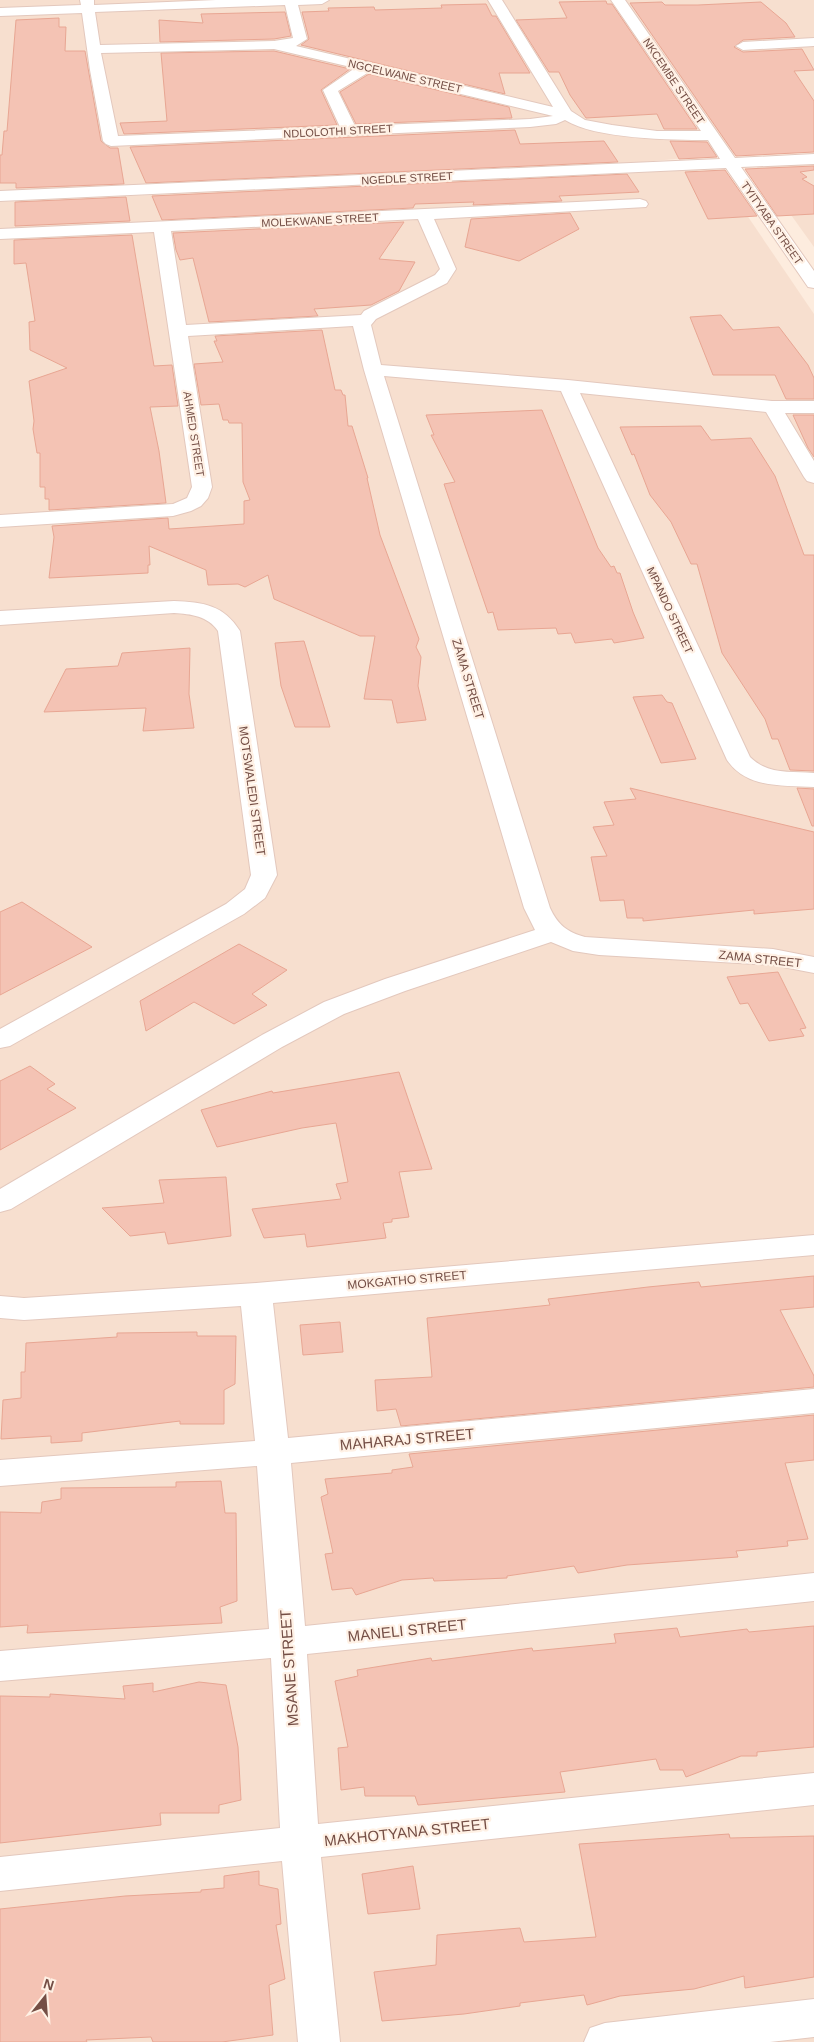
<svg xmlns="http://www.w3.org/2000/svg" width="814" height="2042" viewBox="0 0 814 2042" font-family="Helvetica,sans-serif">
	<style>
		.residential { fill: #f7dfcf }
		.building { fill: #f4c3b4; stroke: #e8a693 }
		.lines { fill: none; stroke-linecap: round; stroke-linejoin: round }
		.minor-casing { stroke: #e3c8bd; stroke-width: 2 }
		.minor { fill: #fff; fill-rule: evenodd }
		.labels { text-anchor: middle; dominant-baseline: central; stroke-width: 4.5; stroke-linejoin: round; paint-order: stroke }
		.far-street-label { font-size: 11px; fill: #744e45; stroke: #fff1e5 }
		.street-label { font-size: 12px; fill: #744e45; stroke: #fff1e5 }
		.near-street-label { font-size: 15px; fill: #744e45; stroke: #fff1e5 }
	</style>
	<rect width="100%" height="100%" fill="#fdecde"/>
	<!-- residential -->
	<g class="residential">
		<path d="M0,0H814V151L718,155L632,163L0,192Z"/>
		<path d="M814,164V247L756,166Z"/>
		<path d="M697,170L723,180L814,314V2042H0V202Z"/>
	</g>
	<!-- building -->
	<g class="building">
		<path d="M606,1L607,4H612L697,129H664L657,114L586,118L570,95L559,72H549L516,20L567,18L559,2Z"/>
		<path d="M662,2L665,5H698L761,2L786,23L795,37L743,40L734,47L743,52L802,49L814,70L794,71L814,101V152L736,156L630,3Z"/>
		<path d="M486,4L492,16H496L530,73H499L505,94L301,45L309,39L302,12L329,11L328,8L374,7L375,10L442,8L441,5Z"/>
		<path d="M285,12L291,36L274,39L160,42L159,20L203,23L201,14Z"/>
		<path d="M59,18V27H66L65,51H85L101,141L110,148H118L124,184L16,188V183H0V155H2L4,131H7L16,20Z"/>
		<path d="M274,51L350,69L321,90L337,125L124,134L120,123L167,121L161,53Z"/>
		<path d="M369,74L509,107L512,118L356,124L340,92Z"/>
		<path d="M515,130L520,144L604,141L618,162L146,183L130,147Z"/>
		<path d="M670,141L707,142L717,157L679,159Z"/>
		<path d="M814,166V170L800,172L807,177L802,179L814,186V214L777,216L745,169Z"/>
		<path d="M725,170L757,216L708,219L685,172Z"/>
		<path d="M627,174L639,192L559,196L562,201L473,205L474,202L415,204L413,208L162,220L152,196Z"/>
		<path d="M126,197L130,221L15,226V202Z"/>
		<path d="M570,213L579,229L519,261L465,247L471,219Z"/>
		<path d="M404,222L379,259L415,262L399,291L371,305L314,309L318,316L209,322L193,258L180,260L176,250L173,233Z"/>
		<path d="M132,235L154,366L172,365L178,406L150,407L159,451L166,503L49,510V499H45V487H40V453H37L33,429L34,421L29,381L67,368L30,350L29,322L35,321L26,263L14,264V240Z"/>
		<path d="M721,315L733,330L779,327L808,365L814,378V399H786L775,375H713L690,317Z"/>
		<path d="M322,330L335,390H341L343,395H345L348,426H352L368,478H367L380,535L419,639L416,647L421,657L418,686L426,720L397,723L392,700L364,699L375,636H360L274,599L268,575L245,587L238,584L208,585L206,570L149,546L150,565H148V573L49,578L54,537L52,526L168,518L169,529L244,524V501L250,500L243,482L242,423H229L228,420H223L219,404L201,405L194,364L223,362L214,341H217L215,336Z"/>
		<path d="M542,410L598,548L611,567L614,566L617,573H620L633,612L644,638L614,643L612,639L575,643L571,633L558,634L556,628L498,630L493,612L488,613L444,484L455,482L431,435H434L426,415Z"/>
		<path d="M793,415H814V457L808,448Z"/>
		<path d="M701,426L711,440L751,438L775,476L804,555H814V771L790,770L778,739H772L765,719L722,653L697,564H691L671,522L650,495L634,454L632,455L620,427Z"/>
		<path d="M304,641L330,727H295L281,686L275,643Z"/>
		<path d="M190,648L189,694L194,728L143,731L146,708L44,712L66,669L118,666L122,653Z"/>
		<path d="M662,695L667,702L672,703L696,759L661,763L633,697Z"/>
		<path d="M630,788L814,832V909L754,914V910L643,921V918H627L624,900L600,901L591,857L607,856L593,827L614,825L604,802L636,799Z"/>
		<path d="M797,788L814,789V826H812Z"/>
		<path d="M22,902L92,947L0,995V912Z"/>
		<path d="M239,944L287,970L252,994L267,1005L234,1024L194,1002L146,1031L140,1001Z"/>
		<path d="M778,972L806,1028L800,1029L804,1036L769,1041L748,1003L740,1004L727,977Z"/>
		<path d="M30,1066L55,1084L47,1089L76,1108L0,1150V1081Z"/>
		<path d="M399,1072L432,1169L399,1172L409,1217L392,1219V1222L383,1223L386,1238L307,1247L305,1234L264,1238L252,1209L341,1199L336,1184L348,1182L336,1123L302,1128L217,1147L201,1110L272,1091L273,1093Z"/>
		<path d="M226,1177L231,1236L168,1244L165,1232L130,1236L102,1208L164,1203L159,1180Z"/>
		<path d="M814,1276V1307L780,1310L814,1376V1387L401,1426L396,1409L377,1411L375,1380L432,1377L427,1318L550,1305L548,1299L648,1287L699,1282L701,1287Z"/>
		<path d="M340,1322L343,1352L303,1355L300,1325Z"/>
		<path d="M197,1332V1336H236L235,1384L224,1390V1424H180V1421L82,1433V1441L51,1443V1436L1,1439L3,1400L21,1398V1372H25L26,1343L117,1337V1333Z"/>
		<path d="M814,1415V1460L785,1463L808,1539L787,1541L788,1546L736,1551L738,1557L627,1565L578,1573L574,1566L507,1576V1578L434,1581L433,1578L402,1580L356,1595L352,1588L332,1590L325,1554L333,1553L321,1497L328,1494L325,1479L392,1473V1470L413,1467L409,1454Z"/>
		<path d="M221,1481L225,1513H236L237,1601L220,1607L222,1623L27,1633L28,1625L0,1627V1512L41,1513L42,1502L61,1499V1488L176,1487V1482Z"/>
		<path d="M814,1626V1747L757,1752V1756H741L686,1777L683,1770H660L656,1759L560,1772L565,1792L418,1805L415,1796H365L364,1787L341,1790L338,1748L348,1747L335,1681L358,1676L357,1670L431,1658L432,1661L532,1648L533,1651L616,1643L614,1634L677,1628L680,1637L747,1629L749,1632Z"/>
		<path d="M199,1682L226,1685L238,1747L241,1800L219,1805V1813H160L161,1825L0,1843V1696L50,1697V1694L125,1699L123,1686L153,1683V1692Z"/>
		<path d="M729,1834L730,1838L814,1836V1977L745,1988L744,1976L694,1989L620,1996L587,2005L584,1995L520,2003V2006L464,2014L382,2021L374,1972L436,1965L437,1935L520,1928L524,1942L596,1937L579,1844Z"/>
		<path d="M413,1866L420,1909L368,1914L362,1874Z"/>
		<path d="M259,1871V1885L278,1889L281,1924L276,1925L285,1979L269,1985L273,2035L222,2042H153L151,2037L86,2040L87,2042H0V1909L125,1896L201,1892V1890L224,1888V1876Z"/>
	</g>
	<g class="lines">
		<defs>
			<g id="minor">
				<path d="M80,0H94V5L216,0H329L322,4L298,5L307,39L296,46L553,107L488,0H502L571,111L585,120L612,125L657,131H701L611,0H625L735,158L814,154V164L741,167L814,271V288L808,287L726,168L0,201V191L720,159L708,140C671,140 595,139 565,120L556,124L530,127L111,146L106,144L103,141L90,70L82,13L0,16V8L81,5ZM285,5L293,38L274,41L100,45L95,12ZM274,49L355,68L323,90L340,127L118,136L101,53ZM369,72L553,116L530,119L355,126L338,91Z"/>
				<path d="M814,38V46L743,50L736,46L743,42Z"/>
				<path d="M640,199L646,201L648,204L646,207L434,219L456,269L447,283L376,319L371,325L381,365L568,380L772,401H814V413H785L814,461V483L807,481L804,477L766,412L580,393L750,757C768,775 790,771 814,773V787C782,785 747,789 727,760L561,391L384,376L550,908C558,925 567,932 585,937L773,949L814,957V973L773,965L599,955L573,951L551,942L405,991L344,1014L282,1047L11,1209L0,1212V1189L262,1035L324,1002L385,979L535,930L524,908L364,370L353,326L188,336L212,487L208,498L201,506L191,511L173,516L0,527V515L173,504L187,498L192,487L154,232L0,239V229ZM418,219L440,269L435,275L364,311L361,315L186,325L171,231Z"/>
				<path d="M174,601C203,602 224,605 240,631L277,875L265,898L244,914L10,1046L0,1048V1029L226,904L245,889L251,875L218,631C208,616 191,614 174,613L0,625V611Z"/>
				<path d="M814,1235V1255L273,1303L288,1438L814,1389V1413L291,1463L305,1626L814,1573V1601L307,1654L318,1824L814,1773V1805L321,1857L340,2042H298L282,1861L0,1891V1857L280,1828L271,1658L0,1681V1651L269,1629L257,1466L0,1486V1460L255,1441L241,1306L24,1320L0,1318V1296L24,1298L256,1283Z"/>
				<path d="M814,1999V2037L770,2042H584L590,2028L605,2023Z"/>
			</g>
		</defs>
		<!-- minor casing -->
		<use href="#minor" class="minor-casing"/>
		<!-- minor -->
		<use href="#minor" class="minor"/>
	</g>
	<g class="labels">
		<!-- far-street labels -->
		<g class="far-street-label">
			<text transform="translate(405 76) rotate(13)">NGCELWANE STREET</text>
			<text transform="translate(674 81) rotate(56)">NKCEMBE STREET</text>
			<text transform="translate(338 131) rotate(-3)">NDLOLOTHI STREET</text>
			<text transform="translate(407 178) rotate(-3)">NGEDLE STREET</text>
			<text transform="translate(320 220) rotate(-3)">MOLEKWANE STREET</text>
			<text transform="translate(772 223) rotate(55)">TYITYABA STREET</text>
			<text transform="translate(194 434) rotate(81)">AHMED STREET</text>
			<text transform="translate(670 610) rotate(65)">MPANDO STREET</text>
		</g>
		<!-- street labels -->
		<g class="street-label">
			<text transform="translate(468 679) rotate(73)">ZAMA STREET</text>
			<text transform="translate(252 791) rotate(82)">MOTSWALEDI STREET</text>
			<text transform="translate(760 959) rotate(6)">ZAMA STREET</text>
			<text transform="translate(407 1280) rotate(-5)">MOKGATHO STREET</text>
		</g>
		<!-- near-street labels -->
		<g class="near-street-label">
			<text transform="translate(407 1439) rotate(-5)">MAHARAJ STREET</text>
			<text transform="translate(407 1630) rotate(-6)">MANELI STREET</text>
			<text transform="translate(289 1668) rotate(-94)">MSANE STREET</text>
			<text transform="translate(407 1832) rotate(-6)">MAKHOTYANA STREET</text>
		</g>
	</g>
	<!-- north arrow -->
	<g transform="translate(45 1997) rotate(17)" stroke="#fff1e5" stroke-width="4" paint-order="stroke">
	<path d="M0-4L9 19L0 12L-9 19Z" fill="#744e45"/>
	<text y="-8" font-size="14" font-weight="bold" text-anchor="middle" fill="#744e45">N</text>
	</g>
</svg>
